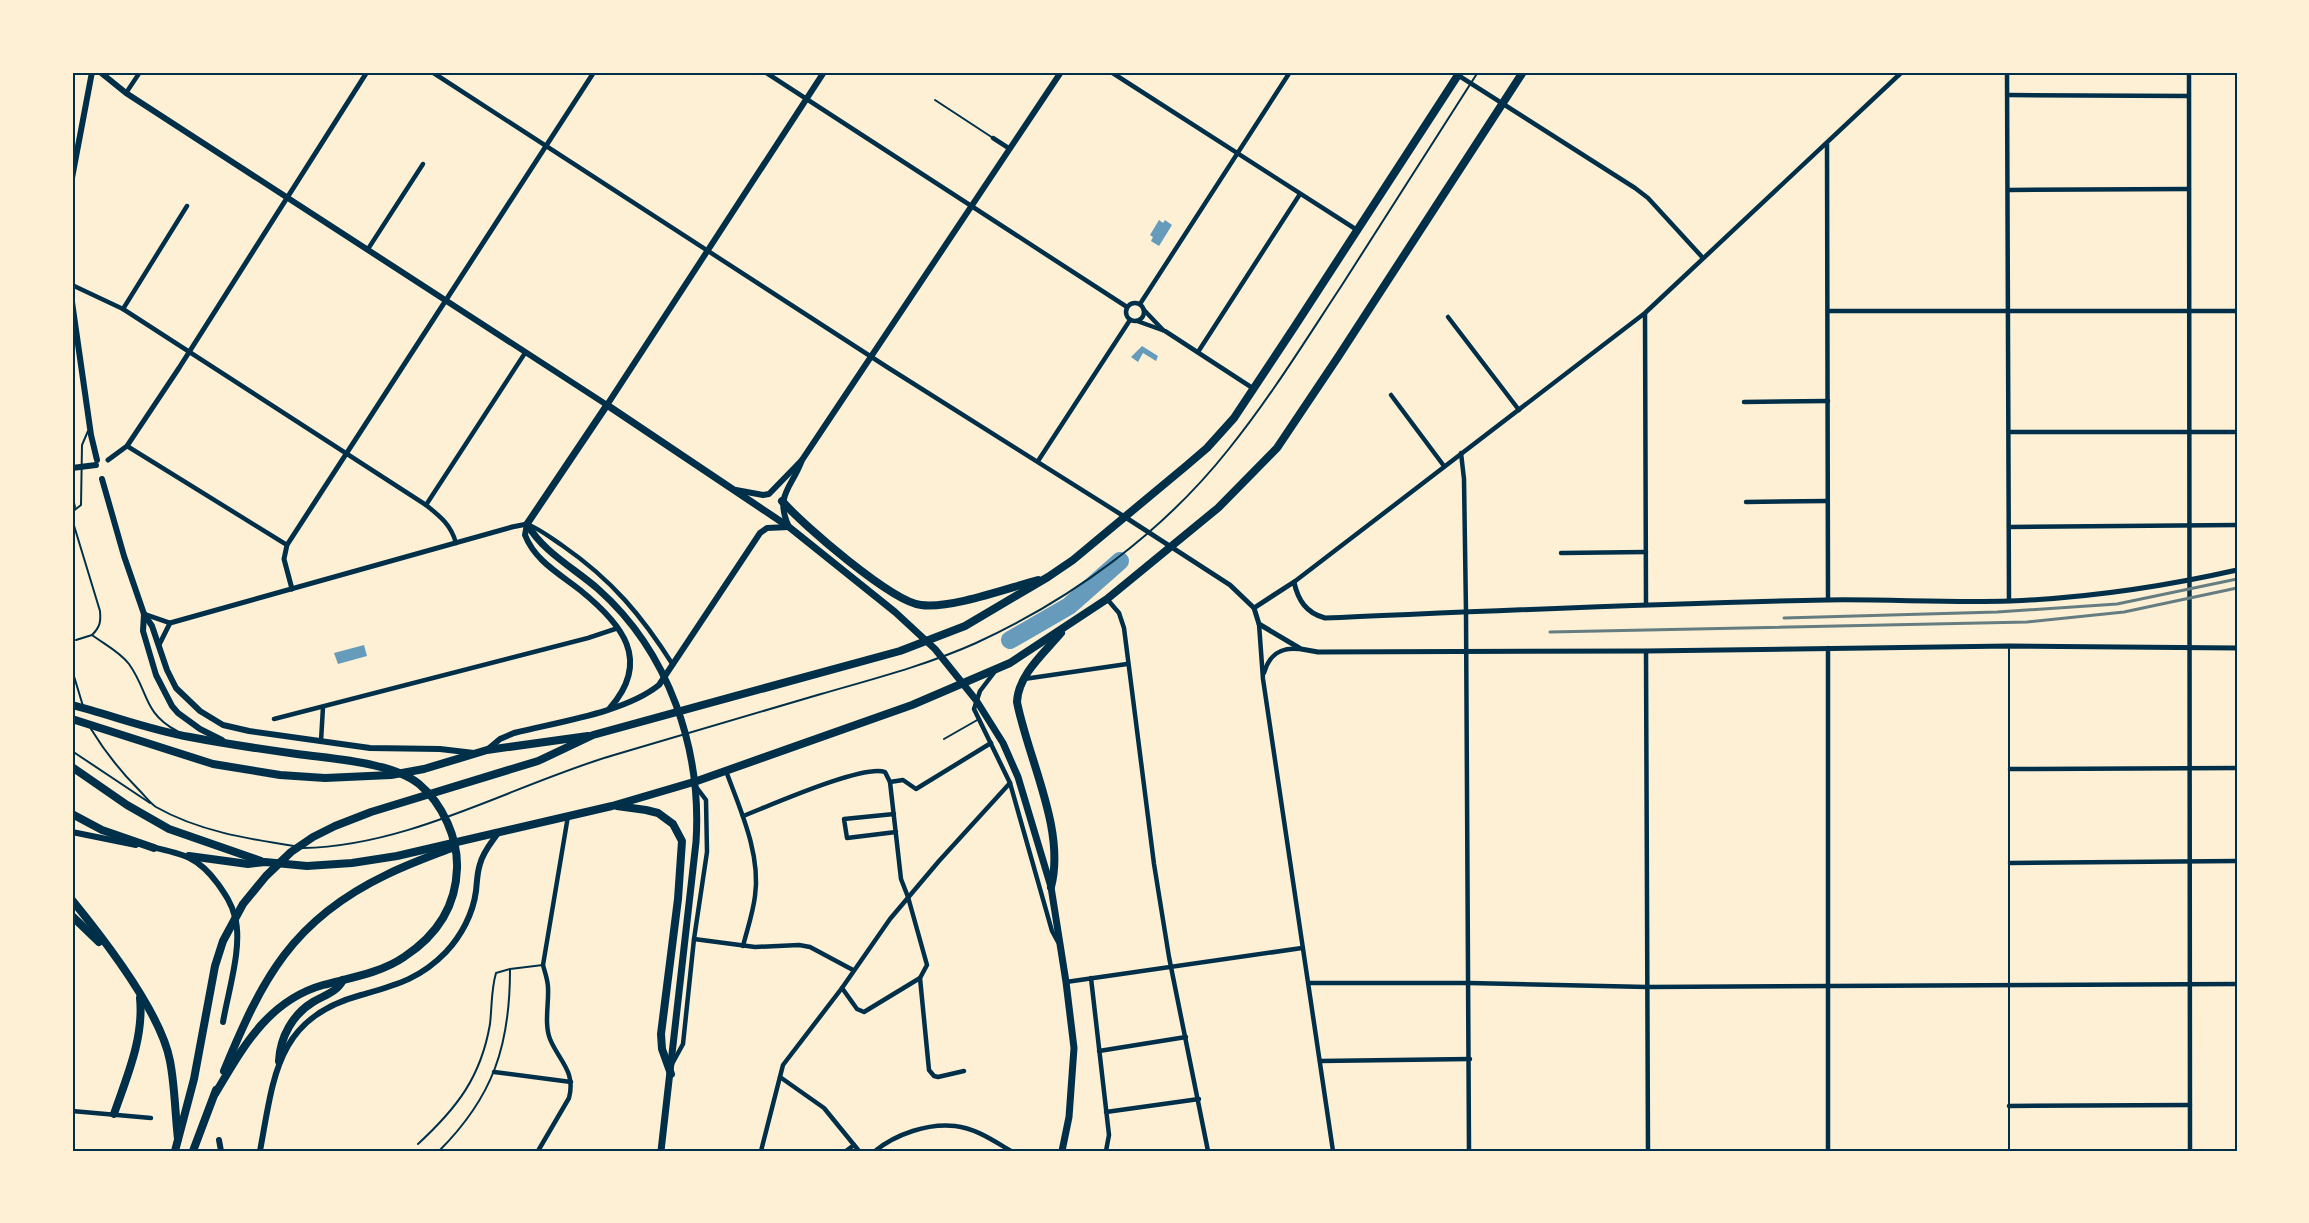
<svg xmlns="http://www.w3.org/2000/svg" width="2309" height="1223" viewBox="0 0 2309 1223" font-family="Figtree,sans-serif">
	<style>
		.water { fill: #669bbc }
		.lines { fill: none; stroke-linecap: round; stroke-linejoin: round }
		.river { stroke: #669bbc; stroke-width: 18 }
		.service { stroke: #003049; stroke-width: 2 }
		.minor { stroke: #003049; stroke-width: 4.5 }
		.tertiary { stroke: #003049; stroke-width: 5 }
		.secondary { stroke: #003049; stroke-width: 6 }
		.primary { stroke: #003049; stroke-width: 7 }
		.trunk { stroke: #003049; stroke-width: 8 }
		.rail { stroke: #657d81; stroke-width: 3 }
		.neatline { fill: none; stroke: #003049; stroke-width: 2 }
	</style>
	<rect width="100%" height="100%" fill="#fdf0d5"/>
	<!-- water -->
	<g class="water">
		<path d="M1159,220L1163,223L1165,220L1172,225L1159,246L1151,241L1153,237L1150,235Z"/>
		<path d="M1142,346L1158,356L1156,361L1143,353L1138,362L1131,357Z"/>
		<path d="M364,645L367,656L338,664L334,653Z"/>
	</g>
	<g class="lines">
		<!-- river -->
		<path class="river" d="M1010,640L1069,606L1120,561"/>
		<!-- service -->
		<g class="service">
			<path d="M935,100L993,138"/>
			<path d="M72,494L75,507L72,511"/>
			<path d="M72,512L81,505L82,445L88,431"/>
			<path d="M72,519L100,611C101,622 100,627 92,635"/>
			<path d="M92,635C104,644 120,652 129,664C149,692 143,713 177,731"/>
			<path d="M76,640L92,635"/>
			<path d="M2009,646V1151"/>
			<path d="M73,673L83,706"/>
			<path d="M91,729C105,752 120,771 140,791C145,796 150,803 156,807C198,831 248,839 294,846"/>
			<path d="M944,739L979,719"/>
			<path d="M72,751L150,803"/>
			<path d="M303,848C411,846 512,785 614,755C683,734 752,714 821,694C873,679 927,665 976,643C1072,599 1162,533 1228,450C1270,398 1305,341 1342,285C1387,214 1432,143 1478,72"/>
			<path d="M418,1144C457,1108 481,1077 490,1024C492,1007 491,990 496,973L510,969L543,965"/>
			<path d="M439,1151C493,1097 510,1046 510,970"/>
		</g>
		<!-- minor -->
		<g class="minor">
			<path d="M432,72L887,367L1125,517"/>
			<path d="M765,72L1127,307"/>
			<path d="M1111,72L1357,230"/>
			<path d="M1453,72L1635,188L1648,198L1703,258"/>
			<path d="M2007,72L2009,601"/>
			<path d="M2189,72L2190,1151"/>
			<path d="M126,93L140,72"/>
			<path d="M2009,95L2189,96"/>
			<path d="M993,138L1010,149"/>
			<path d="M1827,144L1828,600"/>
			<path d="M2009,190L2189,189"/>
			<path d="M368,249L423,164"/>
			<path d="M72,285L123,309L426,505C441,517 451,525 456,543"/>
			<circle cx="1135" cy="312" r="9"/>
			<path d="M1140,304L1290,72"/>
			<path d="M123,309L187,206"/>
			<path d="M1144,310L1163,330"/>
			<path d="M1828,311H2237"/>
			<path d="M1645,314L1646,605"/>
			<path d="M1448,317L1519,410"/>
			<path d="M1137,321L1165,331L1254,389"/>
			<path d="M1198,352L1300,194"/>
			<path d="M1391,395L1444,466"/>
			<path d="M1744,402L1828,401"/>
			<path d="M2010,432H2237"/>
			<path d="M127,446L287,545"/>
			<path d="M1461,453L1464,479L1466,612L1469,1151"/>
			<path d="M1038,461L1130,320"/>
			<path d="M1746,502L1827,501"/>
			<path d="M426,505L525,353"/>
			<path d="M527,524C540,529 551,538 563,546C612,580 642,616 673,665"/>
			<path d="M2009,527L2237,525"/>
			<path d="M1561,553L1646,552"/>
			<path d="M1294,582L1645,313L1902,72"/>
			<path d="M1107,599L1119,613L1124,628L1154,864L1169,957L1208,1151"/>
			<path d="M1259,624L1263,679L1333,1151"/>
			<path d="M1828,648V1151"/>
			<path d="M1646,651L1648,1151"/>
			<path d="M996,670L980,691L974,709L1010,783L1052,931L1058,942"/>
			<path d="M1264,673C1269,655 1280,647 1299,649"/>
			<path d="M1024,679L1127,664"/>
			<path d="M274,719L588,638L618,628"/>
			<path d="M321,741L323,707"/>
			<path d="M2010,769L2237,768"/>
			<path d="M726,771C740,809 761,854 755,896C753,913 747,930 743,946"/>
			<path d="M894,814L844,819L847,838L896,832"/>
			<path d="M743,816C769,806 863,764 885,772L890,782"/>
			<path d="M2010,863L2237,861"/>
			<path d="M694,939L755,947L799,945L810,947L853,970"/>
			<path d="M920,978L929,1070L934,1076L938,1077L964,1071"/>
			<path d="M1091,978L1109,1135L1106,1151"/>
			<path d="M1066,982L1302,948"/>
			<path d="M1309,983H1469L1647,987L2237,984"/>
			<path d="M842,988L857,1009L864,1012L920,978L927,965L908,897L901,879L890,782L903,780L916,789L991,743"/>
			<path d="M1099,1051L1186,1037"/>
			<path d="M1320,1061L1470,1059"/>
			<path d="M672,1064L683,1044L694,939L707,852L706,800L694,784"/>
			<path d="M494,1072L571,1082"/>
			<path d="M780,1077L824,1108L859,1151"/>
			<path d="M2009,1106L2190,1105"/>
			<path d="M72,1111L151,1118"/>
			<path d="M1106,1112L1199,1099"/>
			<path d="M538,1151L569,1098C576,1071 559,1061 550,1039C544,1024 549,1003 548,988C548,980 545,973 543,965L568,816"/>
			<path d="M761,1151L783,1065L842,988L890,919L939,861L1010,783"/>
			<path d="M846,1151L854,1145"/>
			<path d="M875,1151C896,1134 928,1123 955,1126C975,1128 994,1141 1011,1151"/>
		</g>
		<!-- tertiary -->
		<g class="tertiary">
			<path d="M108,460L127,446L179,368L367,72"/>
			<path d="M1125,517L1230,585L1254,608L1259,624L1301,649L1318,652L1646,651L2009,646L2237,648"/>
			<path d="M292,589L284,559L287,545L594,72"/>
			<path d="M1254,608L1294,582C1298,600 1306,613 1325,618C1492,611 1659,603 1826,600C1887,599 1948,603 2010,601C2086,598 2162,587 2237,570"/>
			<path d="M144,614L170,623L512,527L527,524"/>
			<path d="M159,645L170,623"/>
		</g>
		<!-- secondary -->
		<g class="secondary">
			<path d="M100,72L126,93L607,405L824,72"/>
			<path d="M72,178L92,72"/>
			<path d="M72,302L91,435L97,460"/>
			<path d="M72,468L96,465"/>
			<path d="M102,479L124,556L144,614L143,631L156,675L172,706L178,713L200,729L222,740"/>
			<path d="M736,490L763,495L769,494L802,460"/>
			<path d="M527,524L525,535C535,561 560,574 580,590C622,624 652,660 610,708"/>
			<path d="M144,614L152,626L167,670L176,688L200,711L223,725L249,731L370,748L440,749L474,753"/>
			<path d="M487,750L500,739L514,733C557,722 624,713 659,685L760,533L767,528L789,527C774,495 792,488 802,460L1061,72"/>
			<path d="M72,832L136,845"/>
			<path d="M152,847C184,854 198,857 218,884C225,894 232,904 235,917C243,946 228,992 223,1022"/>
			<path d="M219,1140L221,1151"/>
			<path d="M260,1151C274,1076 276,1018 361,995C396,985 420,979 446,952C461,936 473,914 476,891C477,882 477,873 480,864C483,852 491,843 498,833"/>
		</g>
		<!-- primary -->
		<path class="primary" d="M661,1151L696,842C702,749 669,652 598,589C574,568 543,552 527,524L607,405L789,527L895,612L935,649L976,700L1003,743L1018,777L1051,887L1066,982L1074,1048L1069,1117L1062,1151"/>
		<!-- trunk -->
		<g class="trunk">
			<path d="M782,501C803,525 892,602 921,605C951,609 1008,588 1038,580"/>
			<path d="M72,705C111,715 150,730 190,737C226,744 261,749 297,754C332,759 392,762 419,784C443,804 458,839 457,868C456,907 436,936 404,957C381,973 349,978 323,985C267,1001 242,1049 215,1094"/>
			<path d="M72,719L213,764L280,775L325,778L391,775L424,769L487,750L588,736"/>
			<path d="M72,767L127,805L169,829L261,861"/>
			<path d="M617,806L646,810L658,813L673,824L682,841L678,899L661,1034L662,1049L671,1074"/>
			<path d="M72,814L102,830L154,848"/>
			<path d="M189,856L248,864L265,862L307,866L352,863L397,856L612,806L697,781L912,705L1010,663L1107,599L1218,508L1277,448L1338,357L1523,72"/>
			<path d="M1051,887C1066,830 1028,759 1017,702C1018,675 1044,653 1061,633"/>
			<path d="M72,900C103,938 161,1013 170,1061C175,1087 175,1113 178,1139"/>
			<path d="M72,916L99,942"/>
			<path d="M279,1061C280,1037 293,1014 313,1002C325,995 337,992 343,980"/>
			<path d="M224,1071C262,979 292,920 386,875C408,864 431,856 454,847"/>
			<path d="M114,1114C127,1076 144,1038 140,998"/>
			<path d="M175,1151L194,1079L215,966L223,941L243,904L266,876L291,852L313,837L335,826L371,812L538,761L593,735L900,651L965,626L1048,577L1073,560L1186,466L1207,448L1234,418L1295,326L1460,72"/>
			<path d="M193,1151L216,1090"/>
		</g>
		<!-- rail -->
		<g class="rail">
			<path d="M1784,618L1997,612L2117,604L2237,579"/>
			<path d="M1550,632L2027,622L2124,612L2237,588"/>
		</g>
	</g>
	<!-- border -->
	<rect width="2309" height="1223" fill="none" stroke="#fdf0d5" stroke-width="147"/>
	<rect x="74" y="74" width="2162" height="1076" class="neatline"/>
</svg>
